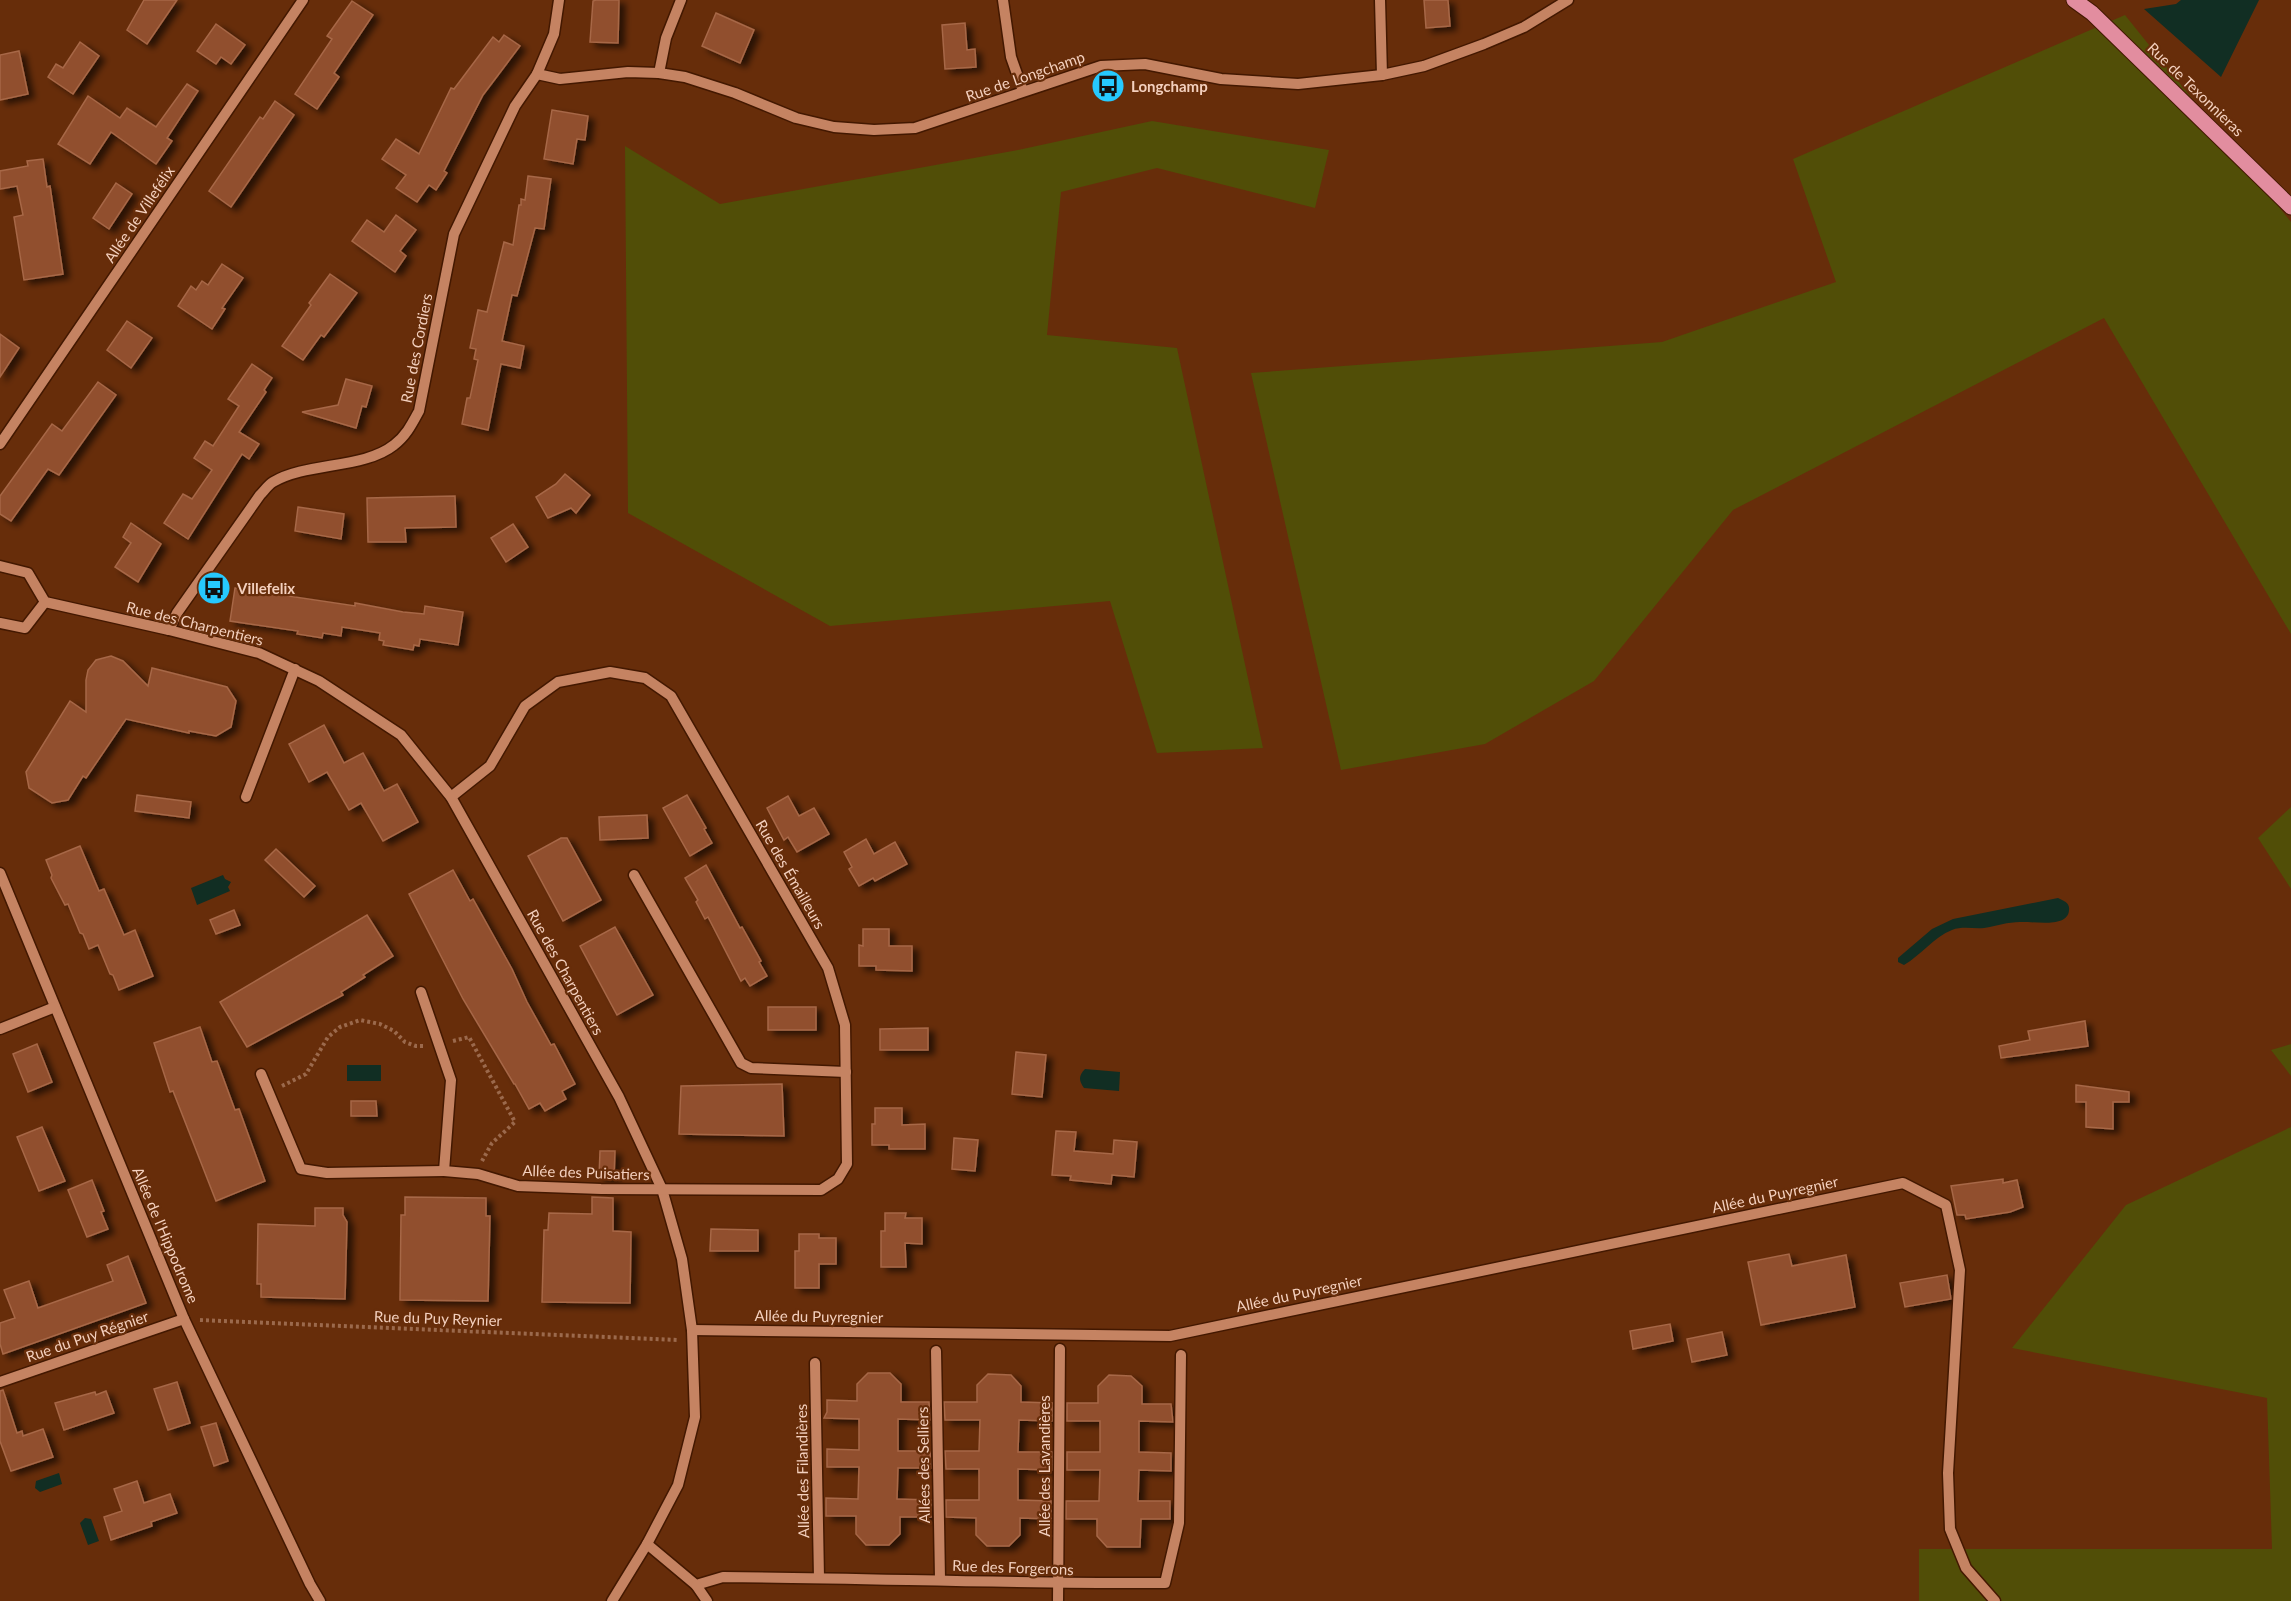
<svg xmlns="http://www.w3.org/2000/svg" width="2291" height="1601" viewBox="0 0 2291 1601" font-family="Lato,sans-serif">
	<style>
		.green { fill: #514e07 }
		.water { fill: #112e23 }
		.building { fill: #914f2d; stroke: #a76747; stroke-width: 1.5; filter: url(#shadow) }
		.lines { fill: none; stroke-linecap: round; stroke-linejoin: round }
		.minor-casing { stroke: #431800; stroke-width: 13 }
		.major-casing { stroke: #431800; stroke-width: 17 }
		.path { stroke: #9b694c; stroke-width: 4; stroke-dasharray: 3 3; stroke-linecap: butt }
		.minor { stroke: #c58362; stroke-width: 10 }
		.major { stroke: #e28d9f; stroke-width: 15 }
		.labels { text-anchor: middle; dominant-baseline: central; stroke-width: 4.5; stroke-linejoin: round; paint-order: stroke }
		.street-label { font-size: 15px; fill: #f4d0be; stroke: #672d0a }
		.poi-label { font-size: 15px; font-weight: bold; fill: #f4d0be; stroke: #672d0a; text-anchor: start }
	</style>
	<defs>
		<filter id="shadow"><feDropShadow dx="6" dy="4" stdDeviation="3" flood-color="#0009"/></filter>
	</defs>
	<rect width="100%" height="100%" fill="#672d0a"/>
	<!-- green -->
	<g class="green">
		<path d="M2125,15L2291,222V634L2104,318L1733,510L1594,681L1485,744L1341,770L1251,373L1662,342L1836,282L1793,159Z"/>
		<path d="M1152,121L1329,150L1315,208L1157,168L1061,192L1047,335L1177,348L1263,748L1157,753L1110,601L830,626L628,513L625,146L720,204L1018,150Z"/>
		<path d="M2291,807V889L2258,838Z"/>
		<path d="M2291,1044V1076L2271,1050Z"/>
		<path d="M2291,1127V1601H1919V1549H2272L2267,1398L2012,1348L2126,1205Z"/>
	</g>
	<!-- water -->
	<g class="water">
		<path d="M2181,0H2259L2221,77L2144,9L2176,4Z"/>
		<path d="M223,875L225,879L231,882L228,887L230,891L197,905L191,888Z"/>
		<path d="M2058,898C2064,901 2070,903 2069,910C2068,929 2032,921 2020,922C2008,922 1996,926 1984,928C1974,929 1962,926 1952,930C1934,937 1921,955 1904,965L1898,962V958L1932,929L1953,919Z"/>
		<rect x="347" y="1065" width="34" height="16"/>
		<path d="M1085,1069L1120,1072L1119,1091L1084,1088C1079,1081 1078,1076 1085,1069Z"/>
		<path d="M59,1473L62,1484L40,1492L35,1488L36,1481Z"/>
		<path d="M85,1518L91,1519L99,1541L88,1545L80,1523Z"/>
	</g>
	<!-- building -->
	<g class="building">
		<path d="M144,0H177L147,44L127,30Z"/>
		<path d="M596,0H619L618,43L590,42L593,1Z"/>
		<path d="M1424,0H1448L1450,26L1426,28Z"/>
		<path d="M352,1L373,15L334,73L339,77L317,109L295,94L332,39L327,36Z"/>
		<path d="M716,13L754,30L740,63L702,46Z"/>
		<path d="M965,23L967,50L975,49L976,67L945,69L942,25Z"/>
		<path d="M216,24L245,45L231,64L221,57L216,64L197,51Z"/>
		<path d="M504,35L520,46L483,95L444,171L447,173L436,190L429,185L417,202L396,188L406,175L382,159L396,139L419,154L451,88L454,89L493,37L499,42Z"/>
		<path d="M80,42L99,56L73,94L48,77L56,64L63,68Z"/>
		<path d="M19,51L28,94L0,100V55Z"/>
		<path d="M187,84L198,91L167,138L172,141L156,164L111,132L90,164L58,144L88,96L120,118L127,108L156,127Z"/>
		<path d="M275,101L294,115L231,207L209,191L260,117L263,119Z"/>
		<path d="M552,110L588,116L585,140L577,139L573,164L544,159Z"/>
		<path d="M43,159L47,187L50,186L63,274L24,280L14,217L23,215L17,186L0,189V171L28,166L27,161Z"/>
		<path d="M528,176L551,179L544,229L535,228L517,296L512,295L502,341L524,346L520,368L501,364L488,430L462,424L467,398H470L478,360L474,359L476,349L470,348L478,310L487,312L504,242L513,245L519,205H521V199L525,200Z"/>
		<path d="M116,183L132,194L109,229L93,218Z"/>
		<path d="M396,215L416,230L400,251L406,256L395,272L352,241L367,220L384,232Z"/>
		<path d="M222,264L243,278L222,308L225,309L212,329L178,306L191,286L196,290L202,281L208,285Z"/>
		<path d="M330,274L357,293L324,337L321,335L303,360L282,346L311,305L309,303Z"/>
		<path d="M127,321L152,338L131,368L107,350Z"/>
		<path d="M0,334L19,348L0,377Z"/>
		<path d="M252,364L272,378L264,390L266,392L239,432L259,444L249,459L242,454L188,539L164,523L183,494L192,499L212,470L194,458L205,441L213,446L239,406L228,399Z"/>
		<path d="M346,379L372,386L366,407L362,406L356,428L302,412L338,405Z"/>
		<path d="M98,382L116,395L59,475L48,469L11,521L0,514V496L52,424L62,431Z"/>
		<path d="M565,474L590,495L576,513L571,508L548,518L536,497L556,484Z"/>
		<path d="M455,496L456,527L405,528L406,542H368L367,498Z"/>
		<path d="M298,507L344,514L341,539L295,531Z"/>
		<path d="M131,523L161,544L138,582L115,567L131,543L123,537Z"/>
		<path d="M513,524L528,547L506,562L491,538Z"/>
		<path d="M235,588L355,606V603L403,612L424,614L425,606L463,612L458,645L420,639L419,646L414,645L413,650L383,645L384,641L379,640L380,633L342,627L341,636L323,633L322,638L297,634L298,631L230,621Z"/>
		<path d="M111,656L123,661L148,686L152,668L227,687L236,701L231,727L216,736L189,731V733L126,719L86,778L83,776L68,800L52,803L29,788L26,772L70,701L86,712V680L88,670L96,660Z"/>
		<path d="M324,725L344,763L363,753L384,791L397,784L418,822L383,841L361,803L349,810L327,772L309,782L289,744Z"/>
		<path d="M137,795L191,802L189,818L135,811Z"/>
		<path d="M687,795L706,828L704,829L712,843L690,856L663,808Z"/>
		<path d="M788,796L799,816L814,808L829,834L797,852L788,837L784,840L767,808Z"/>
		<path d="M647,815L648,838L600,840L599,817Z"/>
		<path d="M561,838H567L601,900L563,921L528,856Z"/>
		<path d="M866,839L874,854L895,842L907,864L875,881L873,878L859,886L849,869L852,867L844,852Z"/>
		<path d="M80,846L99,891L104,889L124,935L135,930L153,976L119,990L113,975L110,974L98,945L89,949L83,934L80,933L68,904L65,905L51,878L52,875L46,860Z"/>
		<path d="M276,849L315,886L304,897L265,860Z"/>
		<path d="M706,865L740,928L742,927L761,961L759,962L767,976L750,986L745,978L741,981L708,917L705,919L696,902L698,900L685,878Z"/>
		<path d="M453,870L470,901L473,899L512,969L527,1002L551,1045L554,1044L575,1084L562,1091L566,1099L545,1111L540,1103L529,1109L515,1084H514L463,999L409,894Z"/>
		<path d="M234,910L240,925L216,934L210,920Z"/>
		<path d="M367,915L393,956L363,975L365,977L341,992L343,995L247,1047L220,1002Z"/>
		<path d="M615,927L653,995L617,1015L580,946Z"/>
		<path d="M863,929H889V946H912V971L876,970V966H859V945L863,946Z"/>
		<rect x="768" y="1007" width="48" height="23"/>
		<path d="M2085,1021L2088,1046L2001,1058L1999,1046L2030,1040L2028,1031Z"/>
		<path d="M200,1027L212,1062L217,1061L235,1110L239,1109L265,1181L216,1201L173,1091L170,1092L154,1043Z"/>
		<path d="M928,1028V1050H880V1029Z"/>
		<path d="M37,1044L52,1082L28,1092L13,1054Z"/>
		<path d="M1016,1052L1046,1055L1042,1097L1012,1094Z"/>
		<path d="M782,1084L784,1136L679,1134L681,1086Z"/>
		<path d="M2076,1085L2129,1092V1102H2113V1129L2086,1127V1102H2076Z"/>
		<path d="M351,1101H376L377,1116H351Z"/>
		<path d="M875,1108H902V1125L925,1124V1149H889V1145H872V1124H875Z"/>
		<path d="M42,1127L65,1181L39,1191L17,1137Z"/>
		<path d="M1056,1131L1076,1132L1074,1151L1113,1154L1114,1140L1137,1142L1134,1177L1112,1175L1111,1184L1070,1180L1071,1176L1052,1175Z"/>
		<path d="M954,1138L978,1140L975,1171L952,1169Z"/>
		<path d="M600,1151H615L614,1178H599Z"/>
		<path d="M2003,1179V1183L2017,1180L2023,1207L2010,1212L1966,1219L1965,1215H1957L1951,1186Z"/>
		<path d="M92,1180L104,1211L101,1212L108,1229L87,1237L68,1190Z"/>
		<path d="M405,1197L486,1198V1216H490L488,1301L400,1300L401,1215H405Z"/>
		<path d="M592,1197L613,1198V1231L631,1232L630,1303L542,1302L544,1230H548L549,1213L592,1214Z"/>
		<path d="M315,1208H343V1215L347,1222L345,1299L261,1297V1284H257L258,1224L315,1226Z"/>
		<path d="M885,1213H906L905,1218H922V1244L905,1243L906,1267H881V1231H885Z"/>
		<path d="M711,1229L758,1230V1251H710Z"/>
		<path d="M799,1234H819V1238H836V1264H819V1288H795V1251H799Z"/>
		<path d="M1789,1254L1792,1266L1846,1255L1855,1307L1761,1325L1748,1262Z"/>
		<path d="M128,1256L146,1303L3,1354L0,1344V1323L15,1318L4,1290L29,1281L38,1308L113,1281L107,1265Z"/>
		<path d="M1947,1275L1951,1299L1905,1307L1900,1283Z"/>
		<path d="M1670,1324L1673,1341L1633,1349L1630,1331Z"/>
		<path d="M1722,1332L1727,1355L1692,1362L1687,1339Z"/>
		<path d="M868,1373H890L901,1384V1402H929L930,1420L898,1419V1451H930L931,1468H898L897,1499L931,1500V1517H900V1534L889,1545H866L856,1534V1516H826V1498L858,1499L859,1467H827V1449L859,1450V1419L824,1418L827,1412V1400L857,1401V1384Z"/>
		<path d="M988,1374L1011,1375L1021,1386V1402L1052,1403V1421L1019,1420L1018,1452H1052V1470L1018,1469V1500L1051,1501V1519L1020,1518V1535L1009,1546H987L976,1535V1518L946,1517V1500H979V1469H946L945,1451H979L980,1420H945L944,1402H977V1385Z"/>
		<path d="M1109,1375L1131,1376L1142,1386V1404H1171L1173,1422L1139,1421V1452L1171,1453V1471L1139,1470L1138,1501H1170V1519H1141L1140,1547H1107L1097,1536V1519H1066V1501H1099L1100,1470H1067V1452H1100V1421H1067V1403H1098V1386Z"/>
		<path d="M177,1382L190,1423L168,1430L154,1389Z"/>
		<path d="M3,1390L17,1433L22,1431L23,1436L43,1429L53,1457L11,1471L0,1441V1391Z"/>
		<path d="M106,1391L114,1413L64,1430L55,1403L95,1392L96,1395Z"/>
		<path d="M216,1423L228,1461L214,1466L201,1427Z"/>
		<path d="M137,1481L144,1503L170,1494L177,1513L151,1522L152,1526L111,1540L104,1517L122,1511L114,1489Z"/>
	</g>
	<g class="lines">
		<defs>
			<g id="minor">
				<path d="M1003,0L1011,57L1023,91"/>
				<path d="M1380,0L1382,75"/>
				<path d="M659,73L666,38L681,0"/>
				<path d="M537,74L560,79L628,72L659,73L685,77L735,93L796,118L834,127L874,130L915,128L1101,66L1145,64L1221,79L1298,84L1382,75L1424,66L1484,44L1524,27L1568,0"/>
				<path d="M0,444L303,0"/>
				<path d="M0,566L28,573L45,602L169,630L259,653L319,681L401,735L451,797L619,1097L662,1189L682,1259L692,1330L695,1417L678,1485L647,1544L612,1601"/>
				<path d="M0,623L25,628L45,602"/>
				<path d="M169,630L177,613L260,495C264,491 268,485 273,482C307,462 364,469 394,445C406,436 412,424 419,411L454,234L515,106L537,74L554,34L559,0"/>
				<path d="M246,797L295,669"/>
				<path d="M0,873L184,1319L310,1584L320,1601"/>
				<path d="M634,875L741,1063L751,1068L846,1072"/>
				<path d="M421,992L451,1080L444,1171L478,1174L518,1186L601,1189L821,1190L838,1179L847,1164L845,1025L828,968L671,696L645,678L610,672L558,682L525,706L490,766L451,797"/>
				<path d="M0,1029L55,1007"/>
				<path d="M261,1074L301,1169L327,1173L444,1171"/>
				<path d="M692,1330L1170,1336L1903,1183L1946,1205L1960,1270L1948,1473L1950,1529L1966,1568L1995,1601"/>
				<path d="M936,1351L940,1579"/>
				<path d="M815,1363L819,1578"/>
				<path d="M0,1382L184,1319"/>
				<path d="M647,1544L696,1585L723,1577C871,1578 1018,1584 1165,1583L1179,1523L1181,1355"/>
				<path d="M696,1585L707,1601"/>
				<path d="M1058,1601L1060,1349"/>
			</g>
			<path id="major" d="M2074,0L2092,13L2291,207"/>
		</defs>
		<!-- minor casing -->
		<use href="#minor" class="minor-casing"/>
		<!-- major casing -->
		<use href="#major" class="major-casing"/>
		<!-- path -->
		<g class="path">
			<path d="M453,1041L469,1037L515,1122L492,1143L482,1161"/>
			<path d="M282,1086L306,1074L328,1037L340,1027L360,1020L380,1024L394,1031L405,1042L416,1046H424"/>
			<path d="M200,1320L678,1340"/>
		</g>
		<!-- minor -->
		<use href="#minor" class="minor"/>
		<!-- major -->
		<use href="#major" class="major"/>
	</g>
	<!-- icons -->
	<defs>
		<symbol id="bus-disc" viewBox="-11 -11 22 22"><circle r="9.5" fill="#26c9fe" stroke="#672d0a"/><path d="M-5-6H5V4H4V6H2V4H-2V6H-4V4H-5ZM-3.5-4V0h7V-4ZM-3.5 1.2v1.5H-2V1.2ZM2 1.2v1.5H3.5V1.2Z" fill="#111"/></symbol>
	</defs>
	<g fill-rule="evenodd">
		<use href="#bus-disc" x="1089" y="67" width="38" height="38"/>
		<use href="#bus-disc" x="195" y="569" width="38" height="38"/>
	</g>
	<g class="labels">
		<!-- street labels -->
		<g class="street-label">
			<text transform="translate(1025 76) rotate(-19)">Rue de Longchamp</text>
			<text transform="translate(2196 89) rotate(44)">Rue de Texonnieras</text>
			<text transform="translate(139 214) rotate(-56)">Allée de Villefélix</text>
			<text transform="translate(416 348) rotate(-79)">Rue des Cordiers</text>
			<text transform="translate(195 623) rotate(14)">Rue des Charpentiers</text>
			<text transform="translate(791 874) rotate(60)">Rue des Émailleurs</text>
			<text transform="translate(566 972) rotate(61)">Rue des Charpentiers</text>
			<text transform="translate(586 1172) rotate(2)">Allée des Puisatiers</text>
			<text transform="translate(1775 1194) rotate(-12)">Allée du Puyregnier</text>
			<text transform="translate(166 1235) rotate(67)">Allée de l'Hippodrome</text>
			<text transform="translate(1299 1293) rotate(-12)">Allée du Puyregnier</text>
			<text transform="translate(819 1316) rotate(1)">Allée du Puyregnier</text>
			<text transform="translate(438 1318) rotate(2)">Rue du Puy Reynier</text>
			<text transform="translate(87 1336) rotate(-19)">Rue du Puy Régnier</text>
			<text transform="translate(923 1465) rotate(-91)">Allées des Selliers</text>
			<text transform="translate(1044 1466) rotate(-90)">Allée des Lavandières</text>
			<text transform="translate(802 1471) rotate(-91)">Allée des Filandières</text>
			<text transform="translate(1013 1567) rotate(2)">Rue des Forgerons</text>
		</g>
		<!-- poi labels -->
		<g class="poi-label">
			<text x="1131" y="86">Longchamp</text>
			<text x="237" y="588">Villefelix</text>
		</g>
	</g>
</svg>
